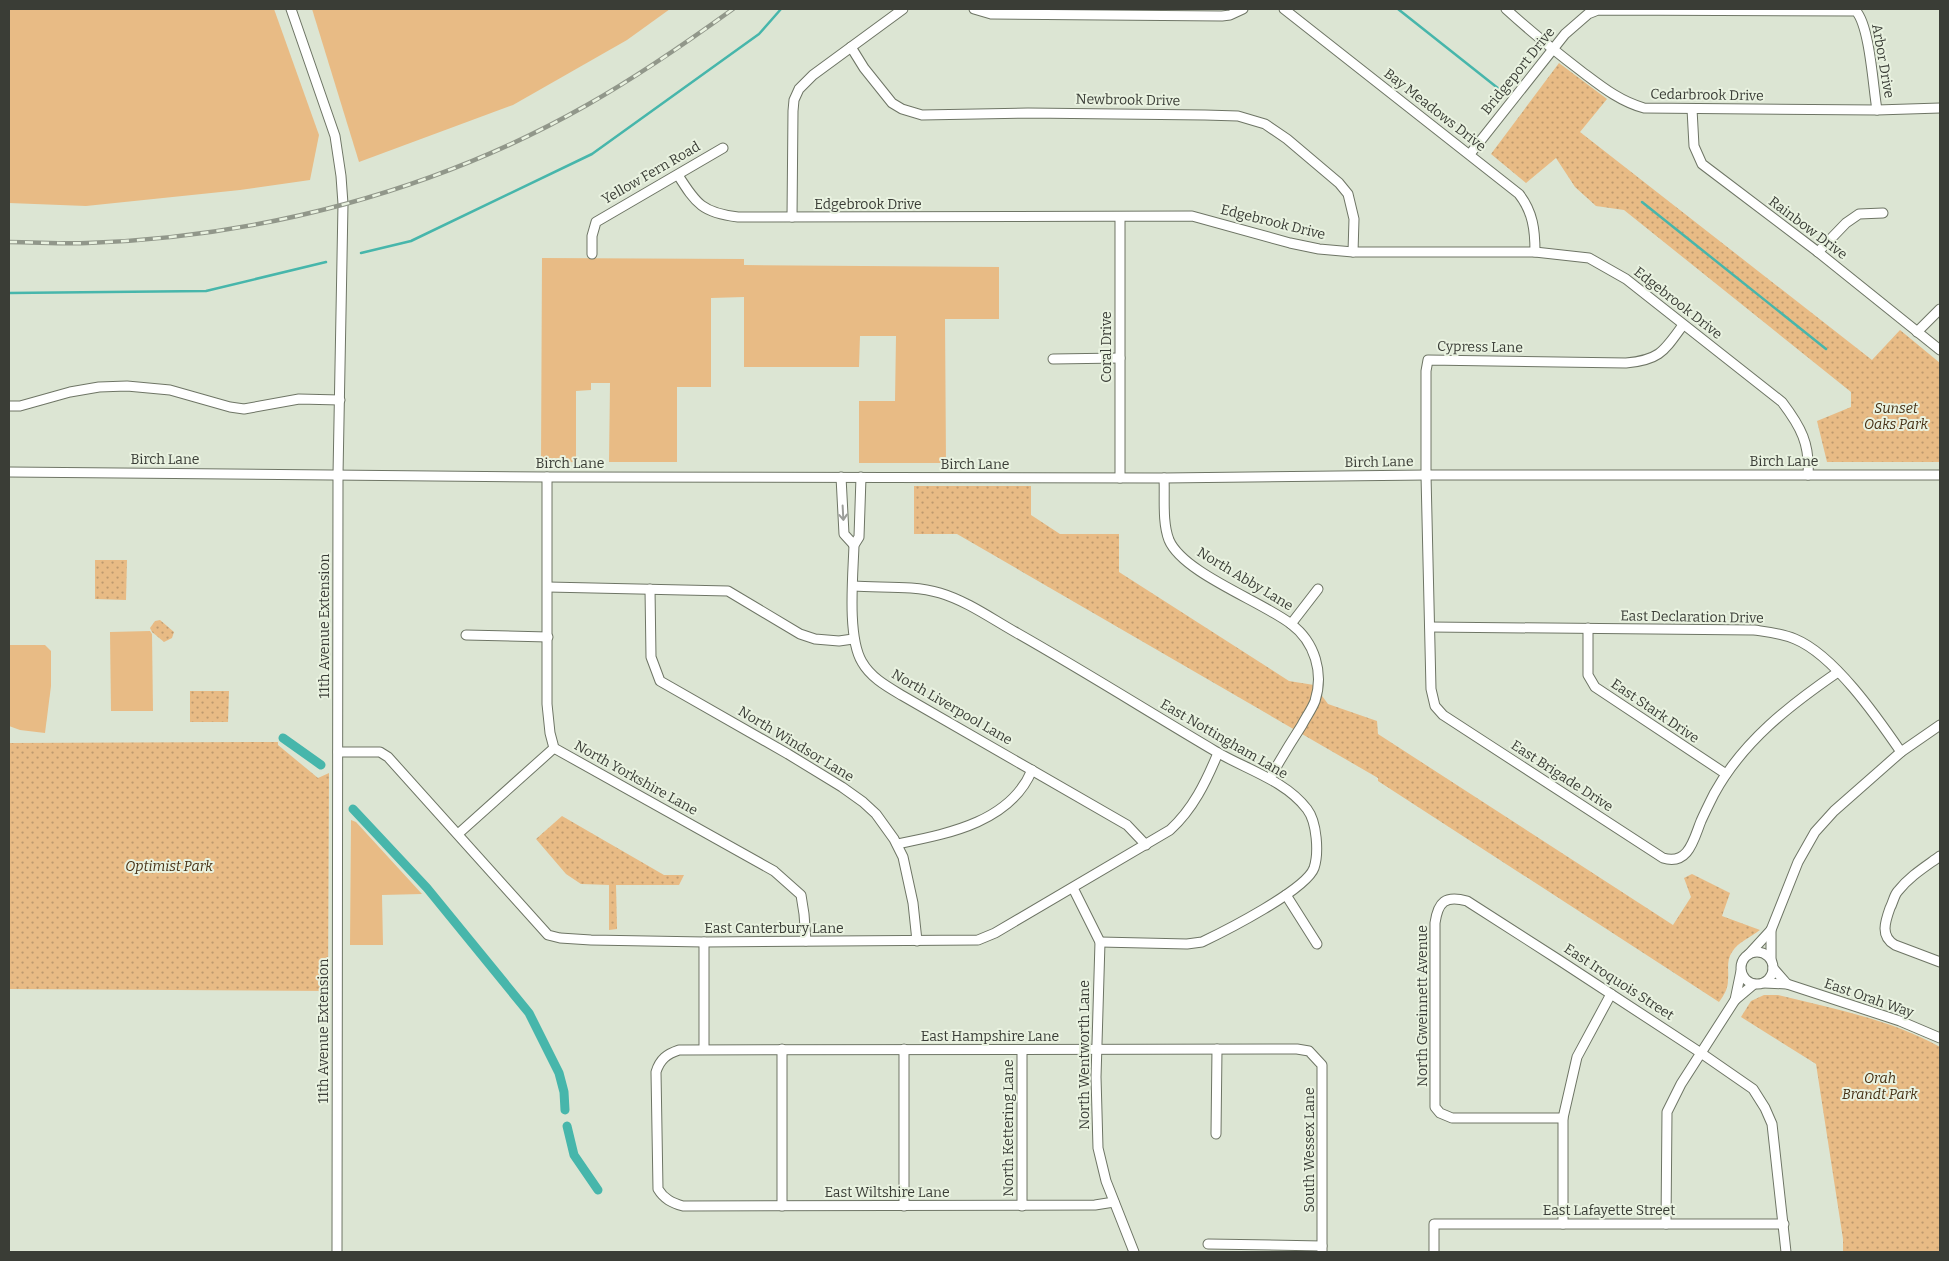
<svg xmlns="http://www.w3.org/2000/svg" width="1949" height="1261" viewBox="0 0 1949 1261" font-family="Bitter,serif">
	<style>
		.green { fill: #e8bb85 }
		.park { fill: url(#park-dots) }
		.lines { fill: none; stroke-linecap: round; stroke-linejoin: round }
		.stream { stroke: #47b6ab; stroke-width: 2.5 }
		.canal { stroke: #47b6ab; stroke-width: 9 }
		.minor-casing { stroke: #6e7565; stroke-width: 11 }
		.minor { stroke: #fff; stroke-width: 9 }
		.rail-casing { stroke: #91978a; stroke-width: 4.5 }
		.rail { stroke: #e9f2e0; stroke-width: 2.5; stroke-dasharray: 8; stroke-linecap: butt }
		.oneway { stroke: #9c9e9a }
		.labels { text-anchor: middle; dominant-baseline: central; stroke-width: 4; stroke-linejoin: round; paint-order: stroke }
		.street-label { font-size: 14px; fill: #3a3d36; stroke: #e9f2e0 }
		.park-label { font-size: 14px; font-style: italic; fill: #463014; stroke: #e9f2e0 }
	</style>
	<defs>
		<pattern id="park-dots" width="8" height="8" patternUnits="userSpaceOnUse" patternTransform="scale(1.25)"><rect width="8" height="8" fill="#e8bb85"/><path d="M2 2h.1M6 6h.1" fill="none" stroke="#bd996e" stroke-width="1.8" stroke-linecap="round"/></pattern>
	</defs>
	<rect width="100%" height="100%" fill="#dce5d3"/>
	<!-- green -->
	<g class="green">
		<path d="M9,9H274L319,135L310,180L240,190L86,206L9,203Z"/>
		<path d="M312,9H670L627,40L513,105L359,162Z"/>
		<path d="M542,258L744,259V265L999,267V319H945L946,463H859V401H895L896,336H860L859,367H744V297L711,298V387H677V462H609L610,383H591V390L576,391V462L541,463Z"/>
		<path d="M150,631L152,634L153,711H111L110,632Z"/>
		<path d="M9,645H45L51,651V686L45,733L20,730L9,726Z"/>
		<path d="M351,820L356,822L422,894L382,895L383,945H350Z"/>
	</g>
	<!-- park -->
	<g class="park">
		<path d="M1559,63L1607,99L1580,132L1872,360L1900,330L1940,363V462H1827L1817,421L1851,407V392L1624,210L1596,206L1575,187L1556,158L1526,183L1491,154Z"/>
		<path d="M914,486H1031V515L1060,534H1119V572L1289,681L1314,685L1328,704L1377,721L1378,734L1673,925L1691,897L1684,878L1692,874L1730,893L1722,916L1760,930C1751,937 1738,942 1732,952C1726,961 1729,970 1728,980C1728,989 1724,995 1719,1002L1378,781V778L957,534H914Z"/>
		<path d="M95,560H127L126,600L95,599Z"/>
		<path d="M160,620L174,632L172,638L164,642L152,632L150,628L155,621Z"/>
		<path d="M190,691H229L228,722H190Z"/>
		<path d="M278,742V745L318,778L329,773L328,991L9,989V743Z"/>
		<path d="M562,816L664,875H684L679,885H616L617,929L609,930V885L581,884L566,874L536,839Z"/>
		<path d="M1764,995H1778C1834,1009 1890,1019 1940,1047V1252H1843V1239L1816,1064L1741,1017L1751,1001Z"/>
	</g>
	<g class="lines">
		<!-- stream -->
		<g class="stream">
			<path d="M1398,9L1499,89"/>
			<path d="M1642,202L1826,349"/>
			<path d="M361,253L411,241L592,154L759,34L781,9"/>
			<path d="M9,293L206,291L326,262"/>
		</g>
		<!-- canal -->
		<g class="canal">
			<path d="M283,738L321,765"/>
			<path d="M353,809L427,888L529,1013L559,1073L564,1092L565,1110"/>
			<path d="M567,1126L574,1155L598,1190"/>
		</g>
		<defs>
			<g id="minor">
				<path d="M291,9L335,136L341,176L343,204L338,475L337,1252"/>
				<path d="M974,9L991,14L1222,16L1230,15L1243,9"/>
				<path d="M1284,9L1519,194C1533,212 1535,230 1535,252"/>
				<path d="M1506,9C1530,31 1555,51 1581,71C1601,86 1619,101 1644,108L1877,110L1940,108"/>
				<path d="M851,47L864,68L892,103L902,109L922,115L1028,113L1205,115L1238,116L1265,124L1287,139L1339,183L1348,194L1354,219L1353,252"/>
				<path d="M1692,109L1694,146L1702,164L1818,252L1940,350"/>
				<path d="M1470,154L1565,34L1588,14L1598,10L1856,11C1870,27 1873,87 1877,110"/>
				<path d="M678,175C696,204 703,213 738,217L1192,216L1290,243L1319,249L1353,252H1535L1589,258L1626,279L1782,402C1801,427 1810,444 1808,475"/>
				<path d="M792,217L793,111L794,100L799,89L813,75L903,9"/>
				<path d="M1818,252L1846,223L1859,214L1883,213"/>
				<path d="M592,254V236L596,222L723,148"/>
				<path d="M1683,325C1664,351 1660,360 1626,363L1428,360L1426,371V475L1431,689L1435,706L1443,715L1663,858C1689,866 1694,838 1701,821C1705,812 1710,802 1714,794C1743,741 1790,705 1838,672"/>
				<path d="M1917,332L1940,309"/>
				<path d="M1053,359L1120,358"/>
				<path d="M9,406H20L70,392L99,387L127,386L170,390L230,407L244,409L299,399L340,400"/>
				<path d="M9,472L547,477L1164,478L1426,475H1940"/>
				<path d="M547,477V704L550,733L554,748L774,871L801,895L804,914L806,941"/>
				<path d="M841,477L844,534L854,545"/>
				<path d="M861,477L859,537L854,545C853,576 847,637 862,662C871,678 888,687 903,696L1127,825L1146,845"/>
				<path d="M1120,478V217"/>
				<path d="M1164,478C1165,497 1162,522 1169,540C1183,573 1261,601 1291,624C1315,642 1324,673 1315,701C1312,709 1306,717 1302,725C1291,742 1280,760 1270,778"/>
				<path d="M853,586C882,588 913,585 940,593C967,601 992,619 1017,633C1084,671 1149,712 1215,751C1245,769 1285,780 1307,809C1317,822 1319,853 1314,868C1306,890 1225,931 1202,942L1187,944L1100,942"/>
				<path d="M548,587L728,591L800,634L815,639L839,641L853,639"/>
				<path d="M650,589L651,657L660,681L788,754L842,787L863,802L876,814L894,839L903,857L913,903L917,941"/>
				<path d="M1291,624L1318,589"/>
				<path d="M1430,627L1754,630C1768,632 1781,633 1795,639C1834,655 1877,717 1901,752"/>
				<path d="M1588,628V675L1595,687L1726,774"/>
				<path d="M466,635L548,637"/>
				<path d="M338,752H380L388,757L548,935L560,938L591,940L704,942L978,940L995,933L1170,830C1193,809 1206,782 1218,753"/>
				<path d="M458,834L554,748"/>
				<path d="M897,844C946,834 1010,823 1032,770"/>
				<path d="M1940,856C1925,867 1910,876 1898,891C1894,895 1893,903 1890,908C1885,922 1880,936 1895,945L1940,962"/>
				<path d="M1073,888L1100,942L1096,1077L1098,1148L1106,1181L1134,1252"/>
				<path d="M1286,895L1317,944"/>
				<path d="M704,942V1049"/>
				<circle cx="1757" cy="968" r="16"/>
				<path d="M1749,954L1771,930"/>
				<path d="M1771,959V930L1798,862L1815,832L1834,811L1901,752L1940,725"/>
				<path d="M1773,968L1787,984"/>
				<path d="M1741,971L1735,1000L1754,984"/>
				<path d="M1764,983L1787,984L1900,1021L1940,1038"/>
				<path d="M782,1049V1206"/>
				<path d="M904,1049V1206"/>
				<path d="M1563,1118H1452L1440,1113L1435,1107V923C1438,902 1445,895 1467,901L1559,960L1701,1053L1753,1089L1765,1108L1772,1124L1786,1252"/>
				<path d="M1216,1134L1217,1049"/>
				<path d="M1114,1202L1095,1205L683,1206C672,1203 664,1199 658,1189L656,1072C660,1059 667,1054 679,1050L1297,1049L1309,1051L1322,1065V1252"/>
				<path d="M1022,1206V1050"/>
				<path d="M1563,1224V1118L1577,1057L1611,994"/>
				<path d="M1666,1224L1667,1112L1681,1084L1735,1000"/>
				<path d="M1208,1244L1322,1246"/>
				<path d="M1434,1252V1224H1784"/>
			</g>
		</defs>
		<!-- minor casing -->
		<use href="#minor" class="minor-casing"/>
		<!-- minor -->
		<use href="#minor" class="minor"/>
		<defs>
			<path id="rail" d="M9,242C35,242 61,244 87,243C260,237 436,191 587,105C638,76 686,43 733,9"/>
		</defs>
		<!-- rail casing -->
		<use href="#rail" class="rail-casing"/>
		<!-- rail -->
		<use href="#rail" class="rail"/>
	</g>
	<!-- one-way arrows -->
	<defs><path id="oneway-shaft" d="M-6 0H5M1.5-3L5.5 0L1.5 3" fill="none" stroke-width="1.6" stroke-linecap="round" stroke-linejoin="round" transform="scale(1.25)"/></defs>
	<use class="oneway" href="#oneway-shaft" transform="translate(843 513) rotate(87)"/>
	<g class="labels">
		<!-- street labels -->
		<g class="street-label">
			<text transform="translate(1883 61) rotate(80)">Arbor Drive</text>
			<text transform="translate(1518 71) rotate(-51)">Bridgeport Drive</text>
			<text transform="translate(1707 95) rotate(1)">Cedarbrook Drive</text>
			<text transform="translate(1128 100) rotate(1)">Newbrook Drive</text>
			<text transform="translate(1435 110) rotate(38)">Bay Meadows Drive</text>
			<text transform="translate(651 173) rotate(-30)">Yellow Fern Road</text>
			<text x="868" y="204">Edgebrook Drive</text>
			<text transform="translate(1273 222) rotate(14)">Edgebrook Drive</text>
			<text transform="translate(1808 228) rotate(37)">Rainbow Drive</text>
			<text transform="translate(1678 303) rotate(38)">Edgebrook Drive</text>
			<text transform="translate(1106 347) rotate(-90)">Coral Drive</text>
			<text transform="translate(1480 347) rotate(1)">Cypress Lane</text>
			<text x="165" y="459">Birch Lane</text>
			<text x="1784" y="461">Birch Lane</text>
			<text transform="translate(1379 462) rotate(-1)">Birch Lane</text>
			<text x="570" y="463">Birch Lane</text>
			<text x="975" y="464">Birch Lane</text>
			<text transform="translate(1245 579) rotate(31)">North Abby Lane</text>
			<text transform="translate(1692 617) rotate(1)">East Declaration Drive</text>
			<text transform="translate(324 626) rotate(-90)">11th Avenue Extension</text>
			<text transform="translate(952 707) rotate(30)">North Liverpool Lane</text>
			<text transform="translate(1655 711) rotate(34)">East Stark Drive</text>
			<text transform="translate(1224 739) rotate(30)">East Nottingham Lane</text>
			<text transform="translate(796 744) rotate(31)">North Windsor Lane</text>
			<text transform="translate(1562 776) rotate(33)">East Brigade Drive</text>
			<text transform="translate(636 778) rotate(29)">North Yorkshire Lane</text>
			<text x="774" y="928">East Canterbury Lane</text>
			<text transform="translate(1619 982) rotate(33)">East Iroquois Street</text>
			<text transform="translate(1869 998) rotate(19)">East Orah Way</text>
			<text transform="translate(1422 1006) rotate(-90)">North Gweinnett Avenue</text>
			<text transform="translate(323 1031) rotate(-90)">11th Avenue Extension</text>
			<text x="990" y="1036">East Hampshire Lane</text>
			<text transform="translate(1084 1055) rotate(-90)">North Wentworth Lane</text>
			<text transform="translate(1008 1128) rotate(-90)">North Kettering Lane</text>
			<text transform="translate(1309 1150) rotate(-90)">South Wessex Lane</text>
			<text x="887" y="1192">East Wiltshire Lane</text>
			<text x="1609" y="1210">East Lafayette Street</text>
		</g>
		<!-- park labels -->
		<g class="park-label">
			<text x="1896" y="408">Sunset<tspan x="1896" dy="16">Oaks Park</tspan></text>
			<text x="169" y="866">Optimist Park</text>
			<text x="1880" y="1078">Orah<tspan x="1880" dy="16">Brandt Park</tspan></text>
		</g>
	</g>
	<!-- border -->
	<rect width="1949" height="1261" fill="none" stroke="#3a3d36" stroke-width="20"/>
</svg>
